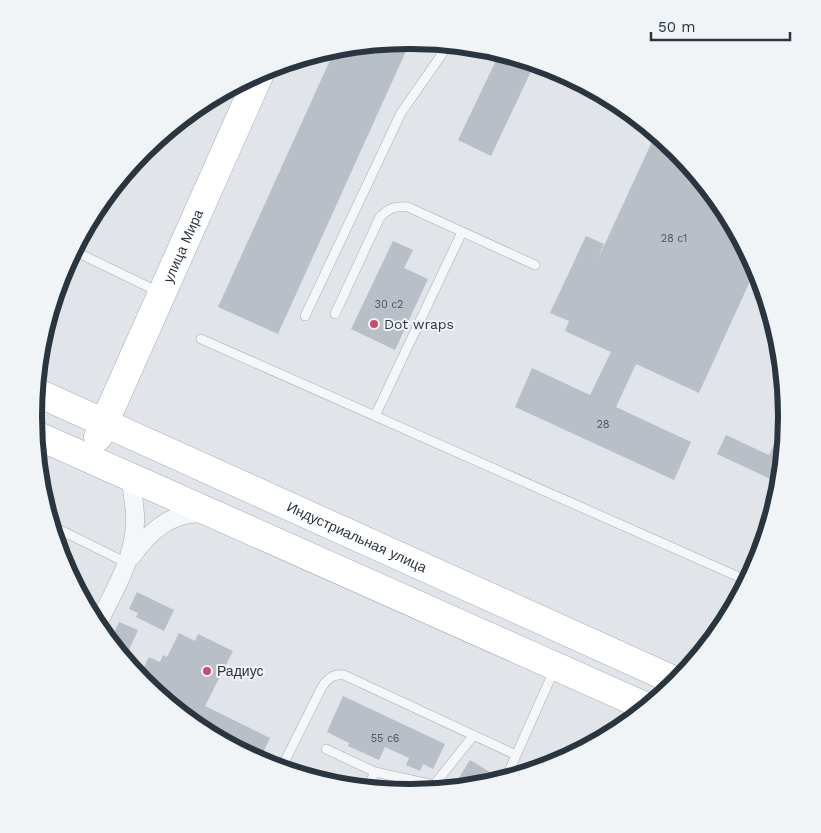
<svg xmlns="http://www.w3.org/2000/svg" width="821" height="833" viewBox="0 0 821 833" font-family="'Work Sans',sans-serif">
	<style>
		.building { fill: #b9bfc6 }
		.lines { fill: none; stroke-linecap: round; stroke-linejoin: round }
		.service-casing { stroke: #a6adb3; stroke-width: 10 }
		.minor-casing { stroke: #a6adb3; stroke-width: 19 }
		.primary-casing { stroke: #a1abb4; stroke-width: 29 }
		.service { stroke: #f4f6f8; stroke-width: 9 }
		.minor { stroke: #f4f6f8; stroke-width: 18 }
		.primary { stroke: #fff; stroke-width: 28 }
		.poi-dot { fill: #c74d6f; stroke: #f1f4f7; stroke-width: 2 }
		.labels { text-anchor: middle; dominant-baseline: central; stroke-width: 4; stroke-linejoin: round; paint-order: stroke }
		.number-label { font-size: 11px; fill: #4e5862 }
		.street-label { font-size: 14px; fill: #2a3540; stroke: #f1f4f7 }
		.poi-label { font-size: 14px; fill: #2a3540; stroke: #f1f4f7; text-anchor: start }
		.rim { fill: none; stroke: #2a3540; stroke-width: 6 }
	</style>
	<rect width="100%" height="100%" fill="#e1e5e9"/>
	<!-- building -->
	<g class="building">
		<path d="M411,40L278,334L218,307L336,47Z"/>
		<path d="M500,52L534,65L491,156L458,140Z"/>
		<path d="M656,133L677,150L724,207L756,268L699,393L636,364L616,407L691,442L674,480L515,407L532,368L590,395L611,352L565,331L569,321L550,313L586,236L604,244L597,261Z"/>
		<path d="M86,229L90,231L86,240L81,237Z"/>
		<path d="M393,241L413,250L404,268L428,279L395,350L351,329Z"/>
		<path d="M726,435L769,455L777,439L785,442L781,478L779,483L717,454Z"/>
		<path d="M137,592L174,610L164,631L136,617L138,613L129,609Z"/>
		<path d="M119,622L138,630L125,659L110,641Z"/>
		<path d="M179,633L195,641L198,634L233,651L205,706L270,738L259,761L201,730L139,677L149,657L160,662L163,655L167,657Z"/>
		<path d="M343,696L445,744L433,769L423,764L420,771L406,765L409,758L385,747L379,760L348,746L349,743L327,732Z"/>
		<path d="M470,760L493,774L487,785L452,789Z"/>
		<path d="M329,774L351,785L350,787L325,782Z"/>
	</g>
	<g class="lines">
		<defs>
			<g id="service">
				<path d="M74,251L159,292"/>
				<path d="M335,314L380,217C389,208 395,206 408,207L535,265"/>
				<path d="M305,316L401,113L449,44"/>
				<path d="M201,339L748,581"/>
				<path d="M375,416L462,232"/>
				<path d="M52,526L127,563"/>
				<path d="M326,749L375,772L434,785"/>
				<path d="M281,769L322,687C328,678 333,674 344,675L514,754"/>
				<path d="M505,780L555,668"/>
				<path d="M367,789L375,772"/>
				<path d="M425,792L434,785L473,736"/>
			</g>
			<g id="minor">
				<path d="M132,556C149,532 173,510 205,514"/>
				<path d="M97,625C113,593 134,560 135,523C136,508 132,492 130,477"/>
			</g>
			<g id="primary">
				<path id="s1" d="M36,392L678,682"/>
				<path d="M36,435L647,707"/>
				<path id="s2" d="M98,437L261,71"/>
			</g>
		</defs>
		<!-- service casing -->
		<use href="#service" class="service-casing"/>
		<!-- minor casing -->
		<use href="#minor" class="minor-casing"/>
		<!-- primary casing -->
		<use href="#primary" class="primary-casing"/>
		<!-- service -->
		<use href="#service" class="service"/>
		<!-- minor -->
		<use href="#minor" class="minor"/>
		<!-- primary -->
		<use href="#primary" class="primary"/>
	</g>
	<!-- markers -->
	<g class="poi-dot">
		<circle cx="374" cy="324" r="5"/>
		<circle cx="207" cy="671" r="5"/>
	</g>
	<g class="labels">
		<!-- number labels -->
		<g class="number-label">
			<text x="674" y="238">28 с1</text>
			<text x="389" y="304">30 с2</text>
			<text x="603" y="424">28</text>
			<text x="385" y="738">55 с6</text>
		</g>
		<!-- street labels -->
		<g class="street-label">
			<text stroke="none"><textPath href="#s2" startOffset="209">улица Мира</textPath></text>
			<text stroke="none"><textPath href="#s1" startOffset="352">Индустриальная улица</textPath></text>
		</g>
		<!-- poi labels -->
		<g class="poi-label">
			<text x="384" y="324">Dot wraps</text>
			<text x="217" y="671">Радиус</text>
		</g>
	</g>
	<!-- crop -->
	<path d="M0 0H821V833H0ZM409 49H411A367 367 0 0 1 778 416V417A367 367 0 0 1 411 784H409A367 367 0 0 1 42 417V416A367 367 0 0 1 409 49Z" fill="#f1f4f7" fill-rule="evenodd"/>
	<path class="rim" d="M409 49H411A367 367 0 0 1 778 416V417A367 367 0 0 1 411 784H409A367 367 0 0 1 42 417V416A367 367 0 0 1 409 49Z"/>
	<!-- scale -->
	<path d="M651 32v8h139v-8" fill="none" stroke="#2a3540" stroke-width="2.5"/>
	<text x="658" y="32" font-size="15" fill="#2a3540" stroke="#f1f4f7" stroke-width="4" paint-order="stroke">50 m</text>
</svg>
